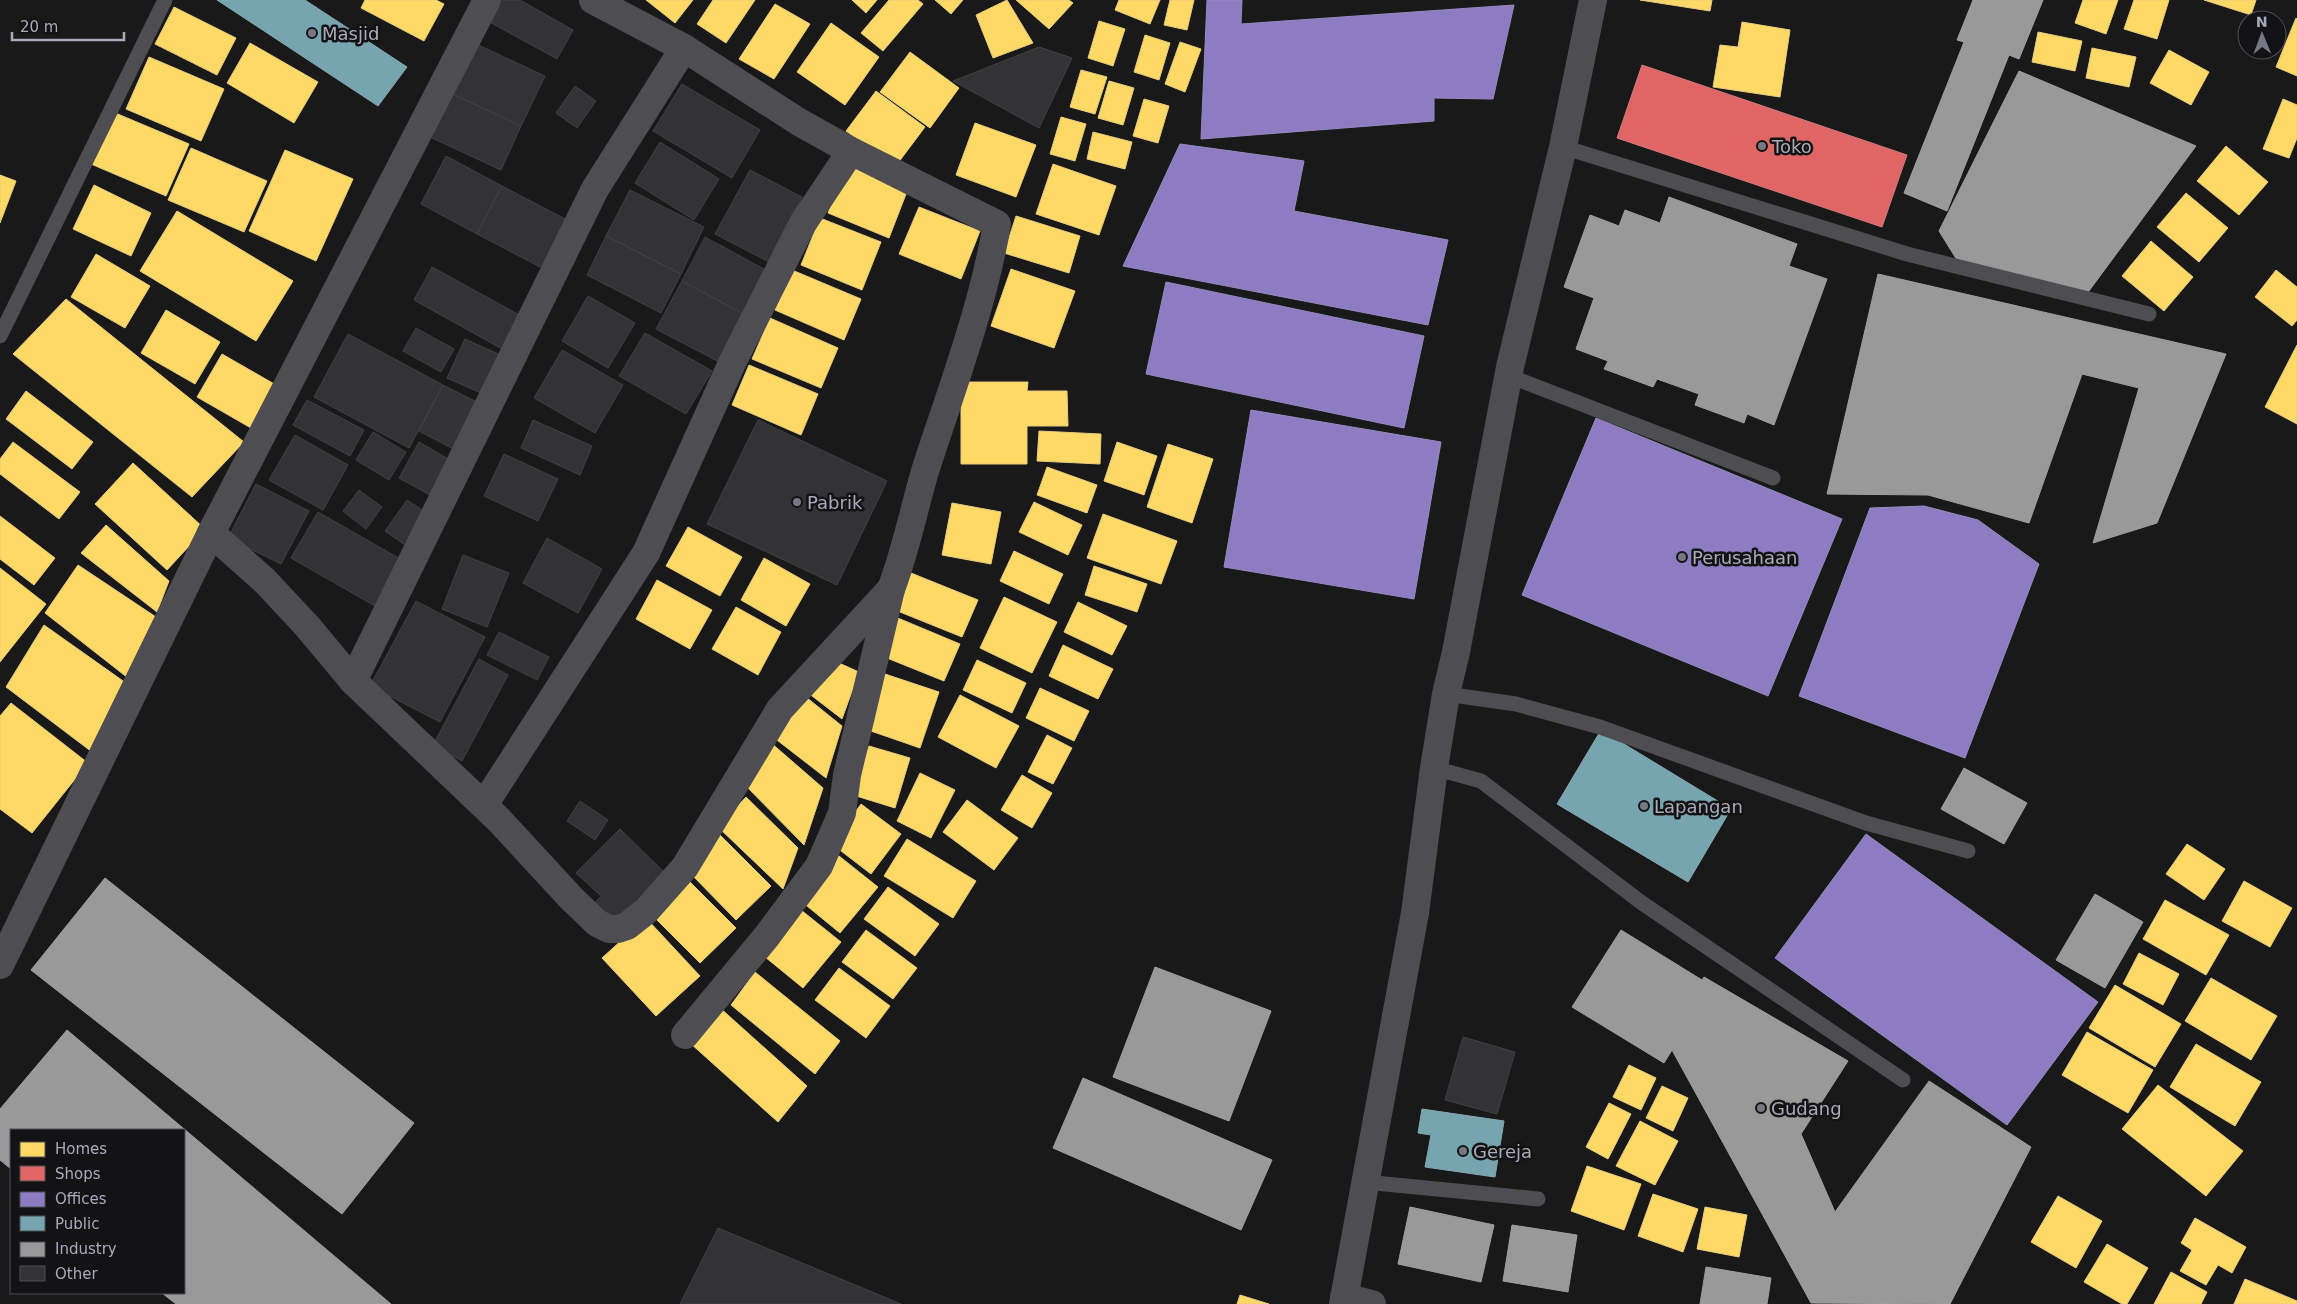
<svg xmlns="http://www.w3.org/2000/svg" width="2297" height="1304" viewBox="0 0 2297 1304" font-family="'DejaVu Sans',sans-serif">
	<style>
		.homes { fill: #ffd966; stroke: #e6cb7f }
		.shops { fill: #e06666; stroke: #d07b7f }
		.offices { fill: #8e7cc3; stroke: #968ac0 }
		.public { fill: #76a5af; stroke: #86a7b2 }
		.industry { fill: #999; stroke: #9e9ea3 }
		.building { fill: #333335; stroke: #424145 }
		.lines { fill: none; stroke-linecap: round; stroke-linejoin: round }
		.service { stroke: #4d4d52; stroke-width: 15 }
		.minor { stroke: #4d4d52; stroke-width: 28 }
		.poi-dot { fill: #777881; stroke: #131315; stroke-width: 2 }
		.labels { text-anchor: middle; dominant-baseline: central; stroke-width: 5; stroke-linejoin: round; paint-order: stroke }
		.poi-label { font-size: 18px; fill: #aaabb9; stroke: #131315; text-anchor: start }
	</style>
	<rect width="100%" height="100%" fill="#191919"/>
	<!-- homes -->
	<g class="homes">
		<path d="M365,0H436L444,4L424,41L361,8Z"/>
		<path d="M646,0H693L675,23Z"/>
		<path d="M713,0H755L726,43L697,24Z"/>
		<path d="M852,0H877L866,13Z"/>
		<path d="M889,0H918L923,4L883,51L861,33Z"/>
		<path d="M935,0H963L951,14Z"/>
		<path d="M1007,0L1033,43L993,58L976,15Z"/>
		<path d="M1016,0H1069L1073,3L1049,29Z"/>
		<path d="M1119,0H1160L1150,24L1115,10Z"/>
		<path d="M1170,0H1194L1187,30L1164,25Z"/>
		<path d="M1640,0H1712L1710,11Z"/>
		<path d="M2083,0H2118L2106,34L2075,23Z"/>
		<path d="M2134,0H2169L2157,39L2124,29Z"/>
		<path d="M2204,0H2256L2251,15Z"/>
		<path d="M775,4L810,24L774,79L739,59Z"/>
		<path d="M174,7L236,38L217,75L155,44Z"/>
		<path d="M2296,18L2297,19V76L2276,67Z"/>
		<path d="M1099,21L1125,29L1113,66L1088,58Z"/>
		<path d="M1742,22L1790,30L1780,97L1713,87L1720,45L1738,47Z"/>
		<path d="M831,23L879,57L845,105L797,72Z"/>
		<path d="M2038,32L2082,41L2075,71L2032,62Z"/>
		<path d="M1145,35L1170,43L1159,80L1134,72Z"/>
		<path d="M1180,42L1201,49L1185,92L1165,84Z"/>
		<path d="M250,43L318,82L294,123L227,83Z"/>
		<path d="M2092,48L2136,57L2129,87L2086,78Z"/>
		<path d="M2169,50L2209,72L2191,105L2150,83Z"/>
		<path d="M910,52L959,88L930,128L880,92Z"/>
		<path d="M149,57L224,89L201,141L126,109Z"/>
		<path d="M1081,70L1107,77L1095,114L1070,107Z"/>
		<path d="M1109,81L1134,88L1123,125L1098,118Z"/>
		<path d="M876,91L925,127L895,167L846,131Z"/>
		<path d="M1144,99L1169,106L1158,143L1133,136Z"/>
		<path d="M2283,99L2297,105V138L2289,158L2263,149Z"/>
		<path d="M113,112L189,144L166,196L91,164Z"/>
		<path d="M1061,117L1086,124L1075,161L1050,154Z"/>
		<path d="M975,123L1036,145L1016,197L956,175Z"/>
		<path d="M1093,132L1132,142L1125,169L1087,159Z"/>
		<path d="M2226,146L2268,182L2239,215L2197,181Z"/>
		<path d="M191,148L267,181L244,232L168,200Z"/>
		<path d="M285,150L353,179L316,261L249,231Z"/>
		<path d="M1053,164L1116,186L1099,235L1036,214Z"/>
		<path d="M847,165L908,189L889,238L828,213Z"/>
		<path d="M0,175L16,181L0,223Z"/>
		<path d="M94,185L151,213L131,256L73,229Z"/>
		<path d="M2186,193L2228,228L2199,262L2157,227Z"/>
		<path d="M919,207L980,231L961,279L899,254Z"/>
		<path d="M177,211L293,281L256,341L140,271Z"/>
		<path d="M1016,216L1080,236L1069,273L1004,253Z"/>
		<path d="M820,218L881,242L862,290L801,265Z"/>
		<path d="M2151,241L2193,277L2164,311L2122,276Z"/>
		<path d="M96,254L150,286L125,328L71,297Z"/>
		<path d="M1011,269L1075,291L1054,348L991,326Z"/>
		<path d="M792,270L861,299L844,340L775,310Z"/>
		<path d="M2276,270L2297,287V320L2292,326L2255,297Z"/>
		<path d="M66,299L244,442L192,497L13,354Z"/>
		<path d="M166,310L220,342L195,384L141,353Z"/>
		<path d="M770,318L838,348L821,388L752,359Z"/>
		<path d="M2297,345V424L2265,407Z"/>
		<path d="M222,354L276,385L251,428L197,397Z"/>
		<path d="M749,365L818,394L801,435L732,405Z"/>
		<path d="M961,382H1028L1027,391H1067L1068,426H1027V464H961Z"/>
		<path d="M26,391L93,442L72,469L6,419Z"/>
		<path d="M1039,431L1101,434L1100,464L1037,461Z"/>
		<path d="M13,442L80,492L59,519L0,474V459Z"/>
		<path d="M1117,442L1157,456L1144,495L1104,481Z"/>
		<path d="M1168,444L1213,459L1192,523L1147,507Z"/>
		<path d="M133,463L205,529L167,570L95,504Z"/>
		<path d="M1047,467L1097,485L1087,513L1037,495Z"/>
		<path d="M1034,502L1082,525L1068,555L1019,532Z"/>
		<path d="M952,503L1001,512L991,564L942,555Z"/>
		<path d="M1103,514L1177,541L1161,584L1087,558Z"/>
		<path d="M0,516L55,558L34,585L0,559Z"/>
		<path d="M106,525L169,581L157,612L81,553Z"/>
		<path d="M688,527L742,557L720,596L666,566Z"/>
		<path d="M1014,551L1063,574L1049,604L1000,581Z"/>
		<path d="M764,558L810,584L786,626L741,600Z"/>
		<path d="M78,565L159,619L128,678L45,613Z"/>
		<path d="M1094,566L1147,584L1137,612L1085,595Z"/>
		<path d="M0,568L46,604L0,662Z"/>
		<path d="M911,573L978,600L962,637L895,610Z"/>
		<path d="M657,580L712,610L690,649L636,619Z"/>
		<path d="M1004,597L1057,622L1032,673L980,648Z"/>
		<path d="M1078,602L1127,626L1112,655L1064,632Z"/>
		<path d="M736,607L781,632L758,675L712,649Z"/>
		<path d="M893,616L960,644L944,681L877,654Z"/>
		<path d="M44,625L133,688L96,755L6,687Z"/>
		<path d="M1063,645L1113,669L1098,699L1049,676Z"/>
		<path d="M977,660L1026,683L1012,713L963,690Z"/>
		<path d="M839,663L859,672L842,719L803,689Z"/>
		<path d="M885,674L939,692L920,748L865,729Z"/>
		<path d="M1040,688L1089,711L1074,741L1026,718Z"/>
		<path d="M801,693L842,726L826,778L773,737Z"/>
		<path d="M960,695L1019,726L996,768L938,737Z"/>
		<path d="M11,703L88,763L32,833L0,809V716Z"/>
		<path d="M1047,735L1072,748L1053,784L1028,772Z"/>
		<path d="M770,742L823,788L804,845L743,783Z"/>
		<path d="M869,746L910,758L895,808L853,795Z"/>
		<path d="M920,773L955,790L931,838L897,821Z"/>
		<path d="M1022,775L1052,793L1032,828L1001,810Z"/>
		<path d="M746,797L798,848L783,889L718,827Z"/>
		<path d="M967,800L1018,838L994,870L943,832Z"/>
		<path d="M861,804L901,834L871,874L832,844Z"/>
		<path d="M716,831L771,886L736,920L691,874Z"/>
		<path d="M907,839L976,881L953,918L884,876Z"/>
		<path d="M2187,844L2225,869L2204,900L2166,874Z"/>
		<path d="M834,852L878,887L840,933L796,897Z"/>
		<path d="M687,879L736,928L700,963L651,914Z"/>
		<path d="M2244,881L2292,908L2270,947L2222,921Z"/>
		<path d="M888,887L939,924L915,956L864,919Z"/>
		<path d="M2165,900L2229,935L2206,975L2143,939Z"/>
		<path d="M796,906L841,942L803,988L759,952Z"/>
		<path d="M646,918L700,976L656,1016L602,958Z"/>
		<path d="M866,930L917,968L893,999L842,962Z"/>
		<path d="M2139,953L2179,974L2163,1005L2123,984Z"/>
		<path d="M839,968L890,1006L866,1038L815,1000Z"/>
		<path d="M755,972L840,1041L815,1074L731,1005Z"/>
		<path d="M2211,978L2277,1016L2251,1060L2185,1021Z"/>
		<path d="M2115,985L2181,1024L2155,1067L2089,1028Z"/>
		<path d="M719,1007L807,1086L778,1122L690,1043Z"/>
		<path d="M2087,1032L2153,1070L2128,1113L2062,1075Z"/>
		<path d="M2196,1044L2261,1082L2235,1126L2170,1087Z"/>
		<path d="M1629,1065L1656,1078L1641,1110L1613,1097Z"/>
		<path d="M2158,1085L2243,1151L2206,1196L2122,1129Z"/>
		<path d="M1662,1086L1688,1098L1673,1131L1646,1118Z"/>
		<path d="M1609,1103L1631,1114L1608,1159L1586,1147Z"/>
		<path d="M1640,1121L1678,1141L1655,1185L1616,1166Z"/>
		<path d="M1587,1166L1641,1184L1624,1230L1571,1211Z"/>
		<path d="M1653,1194L1698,1209L1683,1252L1638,1236Z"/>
		<path d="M2058,1196L2102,1221L2076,1268L2031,1242Z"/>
		<path d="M1705,1207L1747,1215L1739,1257L1697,1249Z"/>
		<path d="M2195,1218L2246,1247L2232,1273L2218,1265L2206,1285L2180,1271L2192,1250L2181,1243Z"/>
		<path d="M2107,1244L2148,1268L2127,1304H2122L2084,1282Z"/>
		<path d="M2171,1272L2207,1292L2201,1304H2154Z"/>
		<path d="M2245,1279L2297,1301V1304H2234Z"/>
		<path d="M1240,1295L1269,1304H1237Z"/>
	</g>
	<!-- shops -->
	<path class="shops" d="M1642,65L1907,155L1882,227L1617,138Z"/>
	<!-- offices -->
	<g class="offices">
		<path d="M1207,0H1242L1241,24L1514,5L1493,99L1434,98V121L1201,139Z"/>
		<path d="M1180,144L1304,161L1294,211L1448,240L1428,325L1123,266Z"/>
		<path d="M1166,282L1424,336L1404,428L1146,374Z"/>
		<path d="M1251,410L1441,442L1414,599L1224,567Z"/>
		<path d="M1596,418L1842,519L1768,696L1522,595Z"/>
		<path d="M1924,506L1978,520L2039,564L1965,758L1799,696L1870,508Z"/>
		<path d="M1866,834L2098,1002L2007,1125L1775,958Z"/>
	</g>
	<!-- public -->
	<g class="public">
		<path d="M217,0H305L407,67L378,106Z"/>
		<path d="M1601,730L1731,809L1688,882L1557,804Z"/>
		<path d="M1422,1109L1504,1121L1495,1177L1425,1167L1431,1135L1418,1133Z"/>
	</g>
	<!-- industry -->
	<g class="industry">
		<path d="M1973,0H2043L2019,59L2009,55L1947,211L1904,193L1964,42L1957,40Z"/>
		<path d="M2019,71L2196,146L2086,295L1957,260L1939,231Z"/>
		<path d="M1669,197L1797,244L1789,266L1827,279L1774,425L1747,414L1744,423L1695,405L1699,394L1657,379L1653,387L1604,369L1608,361L1576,349L1594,298L1564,287L1590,215L1619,226L1625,210L1660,223Z"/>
		<path d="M1878,274L2226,354L2157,523L2093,543L2139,388L2082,374L2029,523L1928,495L1827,494Z"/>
		<path d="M1964,768L2027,803L2004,844L1941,809Z"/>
		<path d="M105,878L414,1123L342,1214L31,970Z"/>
		<path d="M2095,894L2143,922L2105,988L2056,960Z"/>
		<path d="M1621,930L1702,980L1704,977L1848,1061L1801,1134L1835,1212L1929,1081L2031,1147L1950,1304L1811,1303L1672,1050L1664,1063L1572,1007Z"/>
		<path d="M1155,967L1271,1011L1229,1121L1113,1077Z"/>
		<path d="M67,1030L391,1304H176L162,1293H184V1130H11V1169L0,1160V1109Z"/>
		<path d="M1083,1078L1272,1160L1241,1230L1053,1148Z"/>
		<path d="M1410,1207L1494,1225L1481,1282L1398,1264Z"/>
		<path d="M1512,1225L1577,1235L1568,1292L1503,1281Z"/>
		<path d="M1706,1267L1771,1278L1767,1304H1700Z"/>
	</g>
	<!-- building -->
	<g class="building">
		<path d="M497,0H520L573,30L557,59L486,20Z"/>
		<path d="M474,43L545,76L521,126L450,93Z"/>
		<path d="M1039,47L1072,58L1039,128L953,81Z"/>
		<path d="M682,84L760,130L732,178L653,131Z"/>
		<path d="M575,86L596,101L577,128L556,113Z"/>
		<path d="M450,93L521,126L501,170L430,137Z"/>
		<path d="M660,142L719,179L694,220L635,183Z"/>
		<path d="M446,156L502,186L477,234L421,204Z"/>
		<path d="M750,170L802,197L769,262L715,234Z"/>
		<path d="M502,186L569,221L544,269L477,234Z"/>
		<path d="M630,190L704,227L681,274L606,236Z"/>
		<path d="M606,236L681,274L661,313L587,275Z"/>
		<path d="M705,237L775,275L751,318L682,281Z"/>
		<path d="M432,267L523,317L504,350L414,300Z"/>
		<path d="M682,281L751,318L725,365L656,329Z"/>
		<path d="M588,296L635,323L608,368L562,341Z"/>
		<path d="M416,328L454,349L441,372L403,351Z"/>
		<path d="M645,333L712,371L686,414L619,376Z"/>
		<path d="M348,334L443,385L409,448L314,397Z"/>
		<path d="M465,339L507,358L490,397L447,378Z"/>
		<path d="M562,350L623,385L595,433L534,398Z"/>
		<path d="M443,385L483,405L459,452L419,431Z"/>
		<path d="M307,400L364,430L350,456L293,425Z"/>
		<path d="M533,420L592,446L580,475L521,448Z"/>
		<path d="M758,420L887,481L837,585L707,524Z"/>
		<path d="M373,432L406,452L389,480L356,460Z"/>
		<path d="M295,435L348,465L323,510L269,480Z"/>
		<path d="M419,442L457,464L437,499L399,478Z"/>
		<path d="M504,454L558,479L538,521L484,496Z"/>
		<path d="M256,484L309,511L281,564L228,538Z"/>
		<path d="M359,490L382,507L366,529L343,511Z"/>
		<path d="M407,500L428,514L405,545L385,531Z"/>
		<path d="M318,512L402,560L375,606L291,558Z"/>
		<path d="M547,538L602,569L578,613L523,583Z"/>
		<path d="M463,555L509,573L487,627L442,609Z"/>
		<path d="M416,601L485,637L440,722L370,686Z"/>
		<path d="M499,632L549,657L537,680L487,655Z"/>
		<path d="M479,659L508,675L462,761L433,745Z"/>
		<path d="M580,801L608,820L595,840L567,821Z"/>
		<path d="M620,829L669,877L620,927L595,903L601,896L576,873Z"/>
		<path d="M1463,1037L1515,1052L1497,1114L1445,1100Z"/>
		<path d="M718,1228L901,1304H680Z"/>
	</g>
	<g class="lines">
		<!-- service -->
		<g class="service">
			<path d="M1563,147L1907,254L2149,314"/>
			<path d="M0,336L165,0"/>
			<path d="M1509,376L1773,478"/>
			<path d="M1446,694L1516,704L1600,727L1866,823L1968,851"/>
			<path d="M1434,768L1481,781L1642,903L1903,1080"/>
			<path d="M1365,1182L1538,1199"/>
		</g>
		<!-- minor -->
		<g class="minor">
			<path d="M211,533L265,581L307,626L353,681L499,820L571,898L597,923L609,929H618L627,926L646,911L685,867L780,709L891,589C906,550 914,508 926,468C952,388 983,307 997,224L851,151L799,122L684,48L593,0"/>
			<path d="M353,681L595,189L684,48"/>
			<path d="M484,805L646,553L732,363L803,223L851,151"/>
			<path d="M0,965L211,533L487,0"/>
			<path d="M685,1035L767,936L819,866L842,813L847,775L891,589"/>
			<path d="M1344,1297L1372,1304"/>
			<path d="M1343,1304L1415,913L1434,768L1446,694L1456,652L1510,367L1563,147L1593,0"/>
		</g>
	</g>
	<!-- markers -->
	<g class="poi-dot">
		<circle cx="312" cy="33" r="5"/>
		<circle cx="1762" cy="146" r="5"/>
		<circle cx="797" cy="502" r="5"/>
		<circle cx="1682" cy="557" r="5"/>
		<circle cx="1644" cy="806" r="5"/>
		<circle cx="1761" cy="1108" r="5"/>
		<circle cx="1463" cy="1151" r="5"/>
	</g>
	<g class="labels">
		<!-- poi labels -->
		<g class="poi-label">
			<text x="322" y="33">Masjid</text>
			<text x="1772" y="146">Toko</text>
			<text x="807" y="502">Pabrik</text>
			<text x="1692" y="557">Perusahaan</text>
			<text x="1654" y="806">Lapangan</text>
			<text x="1771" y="1108">Gudang</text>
			<text x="1473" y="1151">Gereja</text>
		</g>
	</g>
	<!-- legend -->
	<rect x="10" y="1129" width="175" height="165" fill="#131315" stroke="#4f5057"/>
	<rect x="20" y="1142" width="25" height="15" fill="#ffd966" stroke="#4f5057"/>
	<text x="55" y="1154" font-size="15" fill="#aaabb9">Homes</text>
	<rect x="20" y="1166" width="25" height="15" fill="#e06666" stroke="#4f5057"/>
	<text x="55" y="1179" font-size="15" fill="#aaabb9">Shops</text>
	<rect x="20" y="1192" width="25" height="15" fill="#8e7cc3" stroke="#4f5057"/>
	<text x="55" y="1204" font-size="15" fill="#aaabb9">Offices</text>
	<rect x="20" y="1216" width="25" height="15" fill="#76a5af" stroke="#4f5057"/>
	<text x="55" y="1229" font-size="15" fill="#aaabb9">Public</text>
	<rect x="20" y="1242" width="25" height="15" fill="#999999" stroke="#4f5057"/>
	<text x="55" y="1254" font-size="15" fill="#aaabb9">Industry</text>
	<rect x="20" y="1266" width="25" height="15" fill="#333335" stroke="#4f5057"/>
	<text x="55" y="1279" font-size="15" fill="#aaabb9">Other</text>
	<!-- north arrow -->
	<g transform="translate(2262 35) rotate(359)"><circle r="24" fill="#131315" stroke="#4f5057"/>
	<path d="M0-4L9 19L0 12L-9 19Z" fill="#777881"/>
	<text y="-8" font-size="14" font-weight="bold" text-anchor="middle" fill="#aaabb9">N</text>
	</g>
	<!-- scale -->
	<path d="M12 32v8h112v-8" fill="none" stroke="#aaabb9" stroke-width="2.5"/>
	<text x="20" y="32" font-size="15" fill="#aaabb9" stroke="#131315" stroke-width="4" paint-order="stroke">20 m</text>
</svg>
